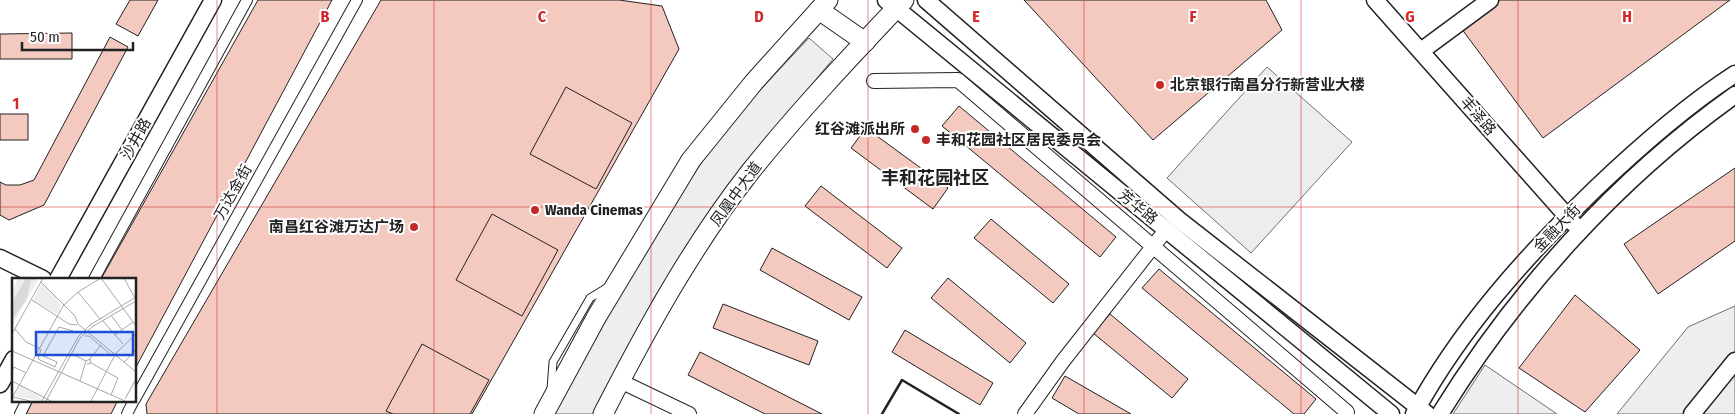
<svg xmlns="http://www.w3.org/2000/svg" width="1735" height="414" viewBox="0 0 1735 414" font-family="'Fira Sans Condensed','Noto Sans SC',sans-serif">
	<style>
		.green { fill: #eee; stroke: #6f6f6f }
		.parking { fill: #ededed; stroke: #6f6f6f }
		.building { fill: #f3c9c0; stroke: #222 }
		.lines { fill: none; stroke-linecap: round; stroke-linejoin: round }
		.service-casing { stroke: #222; stroke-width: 9 }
		.pedestrian-casing { stroke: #222; stroke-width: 12 }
		.minor-casing { stroke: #222; stroke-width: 16 }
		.tertiary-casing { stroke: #222; stroke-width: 19 }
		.secondary-casing { stroke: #222; stroke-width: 21 }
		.service { stroke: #fff; stroke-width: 7 }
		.pedestrian { stroke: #fff; stroke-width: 10 }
		.minor { stroke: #fff; stroke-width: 14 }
		.tertiary { stroke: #fff; stroke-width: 16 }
		.secondary { stroke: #fff; stroke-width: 19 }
		.wall { stroke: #222; stroke-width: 2.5 }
		.grid { fill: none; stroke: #d62828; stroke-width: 1; stroke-opacity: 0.55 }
		.poi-dot { fill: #c62828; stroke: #fff; stroke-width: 2 }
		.labels { text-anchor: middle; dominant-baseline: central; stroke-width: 4; stroke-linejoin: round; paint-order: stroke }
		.poi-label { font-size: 15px; font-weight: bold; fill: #222; stroke: #fff; text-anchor: start }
		.street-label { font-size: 15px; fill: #222; stroke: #fff }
		.quarter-label { font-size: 18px; font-weight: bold; fill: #222; stroke: #fff }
		.inset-road { fill: none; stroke: #a7a7a7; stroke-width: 1 }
		.view { fill: #1d4ed8; fill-opacity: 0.15; stroke: #1d4ed8; stroke-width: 2.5 }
		.inset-edge { fill: none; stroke: #222; stroke-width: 2.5 }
		.grid-label { font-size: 16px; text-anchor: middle; font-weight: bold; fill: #d62828; stroke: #fff; stroke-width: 4; stroke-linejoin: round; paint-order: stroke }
	</style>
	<rect width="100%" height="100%" fill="#fff"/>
	<!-- green -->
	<g class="green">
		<path d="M809,38L833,59L739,171L654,298L595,414H554C601,329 646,245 700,165C732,119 771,78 809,38Z"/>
		<path d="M1735,306V414H1617L1688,327Z"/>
		<path d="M1485,365L1557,414H1453Z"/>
	</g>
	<!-- parking -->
	<path class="parking" d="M1267,67L1352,142L1251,253L1167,178Z"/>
	<!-- building -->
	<g class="building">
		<path d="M130,0H158L138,36L116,24Z"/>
		<path d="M258,0H332L135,369V279H101Z"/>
		<path d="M381,0H619L662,6L679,49L472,414H147L146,404Z"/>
		<path d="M1024,0H1266L1282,30L1153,140Z"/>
		<path d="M1499,0H1730L1543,138L1461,28Z"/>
		<path d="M72,33V59H0V34Z"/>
		<path d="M110,37L128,47L44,205L9,220L0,215V182L6,185H20L34,180Z"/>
		<path d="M566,87L632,123L596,189L530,154Z"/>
		<path d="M959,106L1116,237L1100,257L942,126Z"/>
		<rect x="0" y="114" width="28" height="26"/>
		<path d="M866,128L948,188L933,209L851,148Z"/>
		<path d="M1735,168V241L1658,294L1624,244Z"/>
		<path d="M821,186L902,248L887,268L805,206Z"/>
		<path d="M492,214L558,250L522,316L456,280Z"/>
		<path d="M991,219L1069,284L1053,303L974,238Z"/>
		<path d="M772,248L862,297L849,320L760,270Z"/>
		<path d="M1159,269L1316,399L1304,414H1294L1142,288Z"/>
		<path d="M948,278L1026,343L1010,363L931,298Z"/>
		<path d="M1575,295L1640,350L1585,412L1519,368Z"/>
		<path d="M723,304L818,341L809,365L713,328Z"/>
		<path d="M1110,314L1188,379L1172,398L1093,333Z"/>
		<path d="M905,330L993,383L980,405L892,352Z"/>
		<path d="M422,344L489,380L470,414H393L386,411Z"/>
		<path d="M700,352L822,414H765L688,375Z"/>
		<path d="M1065,376L1131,414H1079L1052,398Z"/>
		<path d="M33,400H118L111,414H26Z"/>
	</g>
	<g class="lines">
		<defs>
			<path id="service" d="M551,389L553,362L590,298L608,287"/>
			<g id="pedestrian">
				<path d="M94,279L247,0"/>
				<path d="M135,399L357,0"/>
				<path d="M20,414L27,400"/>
				<path d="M127,414L134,400"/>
			</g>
			<g id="minor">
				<path d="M874,81L958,80L1347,412"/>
				<path d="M620,381L689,414"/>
				<path d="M1025,414L1063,361L1166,230"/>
			</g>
			<g id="tertiary">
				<path d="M886,0L1391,414"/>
				<path d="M926,0L1179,220L1427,414"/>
				<path d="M1375,0L1573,223"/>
				<path d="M1421,51L1490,0"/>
				<path d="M0,258L43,279"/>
				<path d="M58,279L213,0"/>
				<path d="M0,384L14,359"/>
				<path d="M1414,414C1460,329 1525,257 1594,190C1638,148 1684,107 1735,74"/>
				<path d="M1440,414C1516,291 1617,179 1735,95"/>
				<path d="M1692,414L1735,361"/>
			</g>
			<g id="secondary">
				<path d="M819,10L865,42"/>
				<path d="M544,414L597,316L691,160L754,82L828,0"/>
				<path d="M603,414C646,330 692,246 750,172C798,112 851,56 904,0"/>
			</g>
		</defs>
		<!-- service casing -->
		<use href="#service" class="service-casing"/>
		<!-- pedestrian casing -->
		<use href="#pedestrian" class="pedestrian-casing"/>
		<!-- minor casing -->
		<use href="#minor" class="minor-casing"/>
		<!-- tertiary casing -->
		<use href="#tertiary" class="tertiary-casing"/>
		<!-- secondary casing -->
		<use href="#secondary" class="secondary-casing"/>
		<!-- service -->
		<use href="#service" class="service"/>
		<!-- pedestrian -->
		<use href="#pedestrian" class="pedestrian"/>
		<!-- minor -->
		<use href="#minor" class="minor"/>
		<!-- tertiary -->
		<use href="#tertiary" class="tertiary"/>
		<!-- secondary -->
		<use href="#secondary" class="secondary"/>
		<!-- wall -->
		<path class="wall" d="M882,414L902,380L959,414"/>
	</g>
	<!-- grid -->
	<path class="grid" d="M217,0V414M434,0V414M651,0V414M868,0V414M1084,0V414M1301,0V414M1518,0V414M0,207H1735"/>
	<!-- markers -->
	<g class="poi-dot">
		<circle cx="1160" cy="85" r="5"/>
		<circle cx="915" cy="129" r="5"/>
		<circle cx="926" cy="140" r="5"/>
		<circle cx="535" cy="210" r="5"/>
		<circle cx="414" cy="227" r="5"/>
	</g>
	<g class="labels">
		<!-- poi labels -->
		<g class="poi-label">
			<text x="1170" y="85">北京银行南昌分行新营业大楼</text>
			<text x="905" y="129" text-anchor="end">红谷滩派出所</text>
			<text x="936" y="140">丰和花园社区居民委员会</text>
			<text x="545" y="210">Wanda Cinemas</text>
			<text x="404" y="227" text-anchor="end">南昌红谷滩万达广场</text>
		</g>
		<!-- street labels -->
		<g class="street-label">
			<text transform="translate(1478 116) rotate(49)">丰泽路</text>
			<text transform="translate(136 139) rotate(-61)">沙井路</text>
			<text transform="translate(233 192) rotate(-61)">万达金街</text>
			<text transform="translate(736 194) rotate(-54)">凤凰中大道</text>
			<text transform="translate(1138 207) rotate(39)">芳华路</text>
			<text transform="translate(1557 228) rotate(-46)">金融大街</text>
		</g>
		<!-- quarter labels -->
		<g class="quarter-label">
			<text x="935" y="178">丰和花园社区</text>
		</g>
	</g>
	<!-- overview -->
	<g transform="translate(12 278)">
		<rect width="124" height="124" fill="#fff"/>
		<path d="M6,0H27L0,48V14ZM30,6L42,16L49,28L45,36L21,22ZM8,107L30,120L29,123L3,118Z" fill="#eee"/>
		<path d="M14,0H27L19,3L14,22L0,42V25Z" fill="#d9d9d9"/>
		<path class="inset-road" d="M89,0L124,48M112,0L123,20M29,4L63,38L66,46L124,94M66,14L88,41M20,22L57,46L65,47M99,37L110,52M91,43L111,66M3,51L14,64L27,70M0,56L31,0M103,57L121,44M73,58H77L99,77M29,71L26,81L43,89L45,84L31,78L47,49L61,53M0,73L113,123M60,76L74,83M78,81L89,67M112,84L124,72M79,85L106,100L99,117M0,93L2,89L14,95M0,103L39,123M68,103L74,83L78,81L79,85L75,86M1,119L18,123M0,120L51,28L66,14L89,0M113,121L124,101M30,123L66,59L78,47L124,19M34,123L68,60L80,49L124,23M79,123L104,75L124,56"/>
		<path class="view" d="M24,54H121V77H24Z"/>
		<rect width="124" height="124" class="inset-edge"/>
	</g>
	<g class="grid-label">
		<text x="325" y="22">B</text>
		<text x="542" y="22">C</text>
		<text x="759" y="22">D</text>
		<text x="976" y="22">E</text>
		<text x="1193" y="22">F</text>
		<text x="1410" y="22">G</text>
		<text x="1627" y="22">H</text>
		<text x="16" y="109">1</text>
	</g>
	<!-- scale -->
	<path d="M22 42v8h111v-8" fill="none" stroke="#222222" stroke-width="2.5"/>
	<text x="30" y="42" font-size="15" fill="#222222" stroke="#ffffff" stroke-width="4" paint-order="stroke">50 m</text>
</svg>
